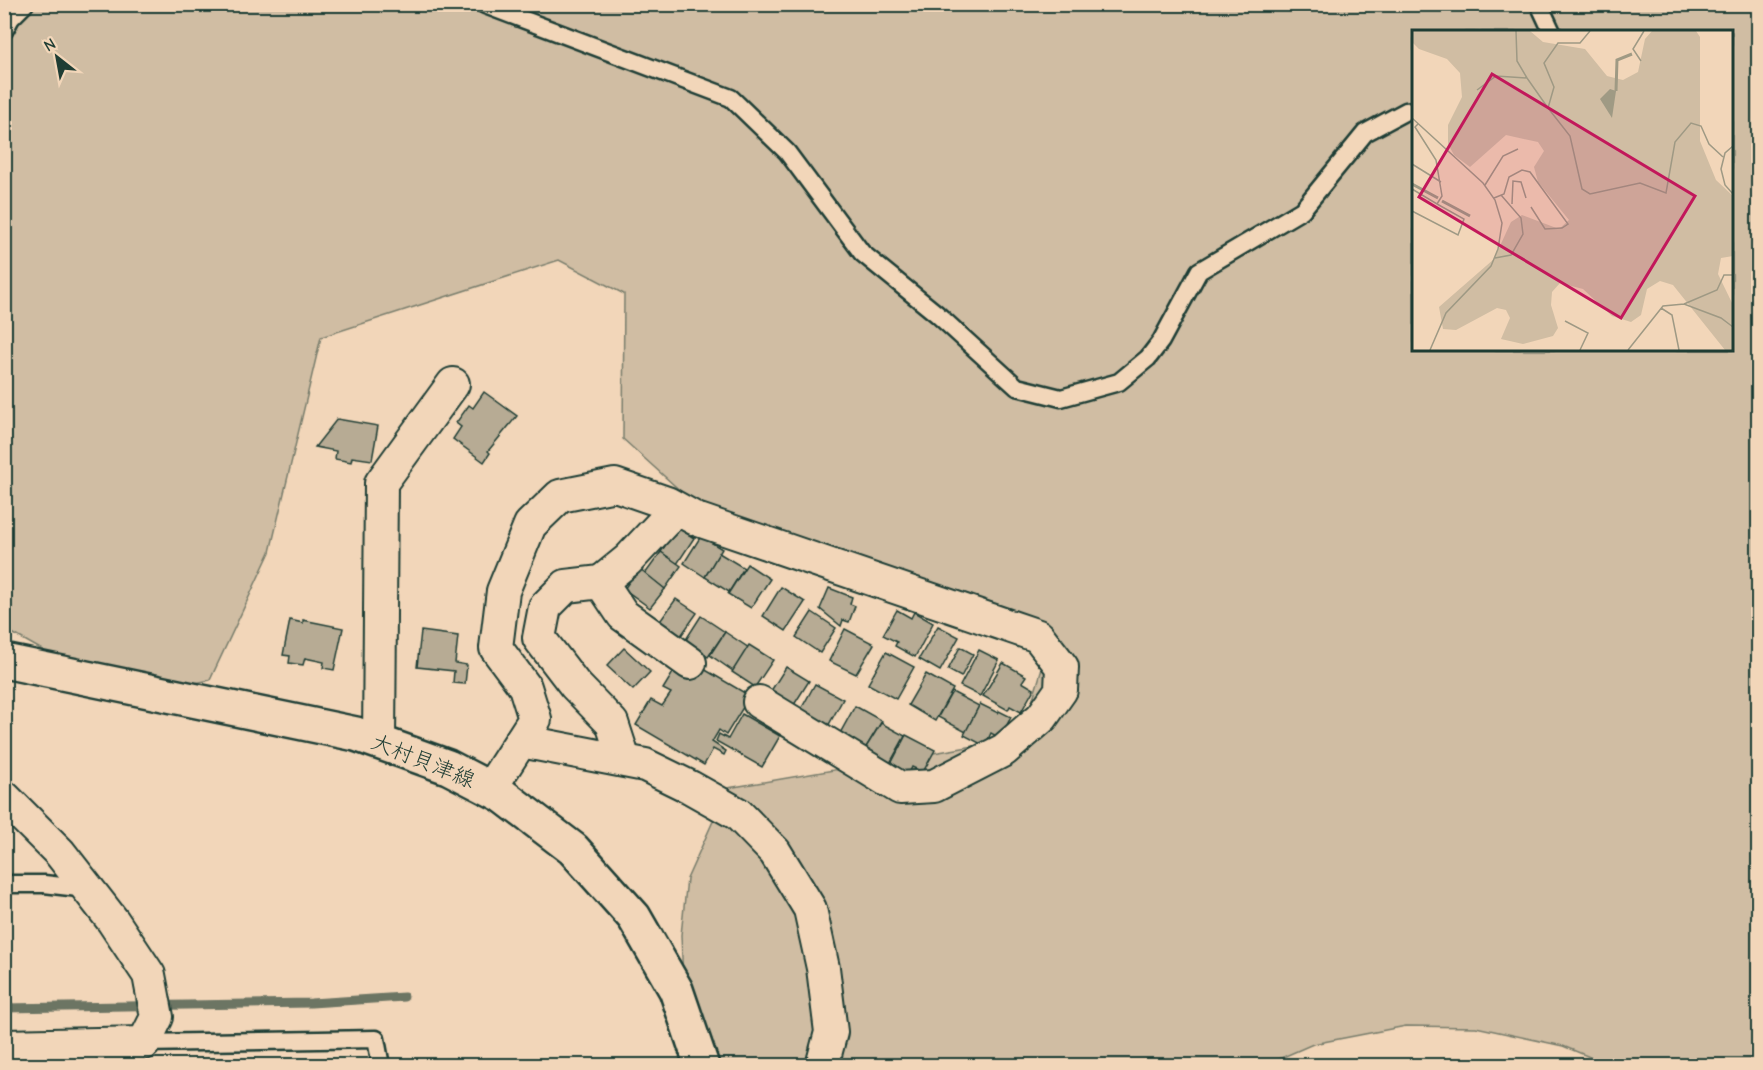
<svg xmlns="http://www.w3.org/2000/svg" width="1763" height="1070" viewBox="0 0 1763 1070" font-family="'Comic Neue','Klee One',sans-serif">
	<style>
		.green { fill: #d0bda3; stroke: #787d6c; stroke-width: 1.5; fill-rule: evenodd }
		.lines { fill: none; stroke-linecap: round; stroke-linejoin: round }
		.stream { stroke: #6c7564; stroke-width: 9 }
		.building { fill: #b7ab94; stroke: #1f3d34; stroke-width: 1.5 }
		.service-casing { stroke: #1f3d34; stroke-width: 21 }
		.minor-casing { stroke: #1f3d34; stroke-width: 36 }
		.primary-casing { stroke: #1f3d34; stroke-width: 38 }
		.service { stroke: #f2d6b9; stroke-width: 16 }
		.minor { stroke: #f2d6b9; stroke-width: 32 }
		.primary { stroke: #f2d6b9; stroke-width: 33 }
		.labels { text-anchor: middle; dominant-baseline: central; stroke-width: 6; stroke-linejoin: round; paint-order: stroke }
		.street-label { font-size: 22px; fill: #1f3d34; stroke: #f2d6b9 }
		.inset-river { fill: none; stroke: #9f9a84; stroke-width: 3 }
		.inset-road { fill: none; stroke: #9e9984; stroke-width: 1.5 }
		.view { fill: #c2185b; fill-opacity: 0.15; stroke: #c2185b; stroke-width: 3 }
		.inset-edge { fill: none; stroke: #1f3d34; stroke-width: 3 }
	</style>
	<rect width="100%" height="100%" fill="#f2d6b9"/>
	<filter id="ink" filterUnits="userSpaceOnUse"><feTurbulence type="fractalNoise" baseFrequency=".0167" numOctaves="2"/><feDisplacementMap in="SourceGraphic" scale="12" xChannelSelector="R" yChannelSelector="G"/><feConvolveMatrix kernelMatrix="1 2 1 2 8 2 1 2 1" color-interpolation-filters="sRGB"/></filter>
	<g filter="url(#ink)">
		<!-- green -->
		<path class="green" d="M5,5H1758V1065H1609L1563,1046L1476,1027L1406,1026L1313,1044L1265,1065H701L684,1004L681,935L687,879L728,788L1021,738L1051,639L705,513L623,439L624,294L559,260L321,337L270,552L210,680L146,693L67,664L5,629ZM1414,32H1732V350H1414Z"/>
		<g class="lines">
			<!-- stream -->
			<path class="stream" d="M4,1008L311,1003L404,997"/>
		</g>
		<!-- building -->
		<g class="building">
			<path d="M484,392L517,416L488,451L490,453L484,462L453,439L461,427L456,423L469,405L473,408Z"/>
			<path d="M337,419L378,426L372,460L352,457L351,462L335,459L336,451L315,447Z"/>
			<path d="M677,527L694,538L677,564L661,552Z"/>
			<path d="M701,536L722,549L705,577L684,563Z"/>
			<path d="M661,552L681,566L665,589L645,574Z"/>
			<path d="M719,553L744,568L729,592L705,577Z"/>
			<path d="M747,564L770,579L751,608L728,594Z"/>
			<path d="M639,568L665,589L650,608L624,589Z"/>
			<path d="M781,587L805,602L786,631L763,616Z"/>
			<path d="M829,588L852,597L850,604L855,606L849,622L843,620L841,626L820,609Z"/>
			<path d="M676,599L697,613L680,637L658,624Z"/>
			<path d="M897,610L911,618L914,612L933,623L915,657L895,646L897,642L883,635Z"/>
			<path d="M812,612L836,628L820,653L796,637Z"/>
			<path d="M701,616L725,632L708,657L685,641Z"/>
			<path d="M290,620L303,623V620L343,628L334,670L323,668L324,662L305,658L303,665L289,663L290,656L283,655Z"/>
			<path d="M938,626L959,637L940,671L919,659Z"/>
			<path d="M845,629L874,644L856,674L829,661Z"/>
			<path d="M421,631L458,636L455,663L467,665L465,684L453,683L454,671L417,667Z"/>
			<path d="M725,632L749,648L733,671L710,655Z"/>
			<path d="M749,645L773,660L755,687L732,672Z"/>
			<path d="M960,647L973,654L961,677L948,670Z"/>
			<path d="M624,648L650,672L633,690L607,666Z"/>
			<path d="M979,650L999,660L980,696L960,686Z"/>
			<path d="M886,652L914,667L896,699L868,684Z"/>
			<path d="M1003,663L1026,676L1022,682L1034,689L1021,712L1010,706L1008,710L983,696Z"/>
			<path d="M697,665L750,696L726,735L719,730L712,742L726,751L724,755L713,749L704,765L636,725L651,700L662,706L671,693L663,689L674,671L688,680Z"/>
			<path d="M786,667L809,681L792,708L769,694Z"/>
			<path d="M926,674L953,689L935,721L908,705Z"/>
			<path d="M815,684L843,699L827,728L799,713Z"/>
			<path d="M952,692L979,706L966,732L938,717Z"/>
			<path d="M980,704L998,713L999,711L1011,717L1000,738L991,733L985,746L964,735Z"/>
			<path d="M855,706L882,721L865,749L838,737Z"/>
			<path d="M742,714L780,736L762,767L716,741L719,734L728,739Z"/>
			<path d="M881,723L905,736L890,763L865,749Z"/>
			<path d="M906,735L935,750L923,772L912,767L908,775L890,766Z"/>
		</g>
		<g class="lines">
			<defs>
				<g id="service">
					<path d="M1539,4L1552,32"/>
					<path d="M485,5L731,98L787,152L862,253L937,314L1017,387L1061,398L1119,382L1148,358L1161,341L1199,271L1302,210L1365,133L1406,111L1414,110"/>
					<path d="M4,31L11,18L25,4"/>
					<path d="M4,884H44L87,889"/>
					<path d="M144,1043L376,1039L381,1066"/>
				</g>
				<g id="minor">
					<path d="M601,582L628,560L676,509"/>
					<path d="M521,741L645,765L690,787L738,814L775,852L810,909L823,968L831,1032L822,1066"/>
					<path d="M379,742L381,483L453,384"/>
					<path d="M624,760L612,723L575,685L539,638L545,607L566,586L601,582L623,615L690,663"/>
					<path d="M490,789L535,719L525,687L496,648L503,591L530,525L560,496L615,485L667,503L696,519L1038,636L1062,667L1061,690L1042,717L1004,750L934,786L900,788L759,702"/>
					<path d="M4,797L60,853L113,921L149,975L157,1017L144,1043L4,1046"/>
				</g>
				<path id="primary" d="M4,661L356,734L448,767L502,795L573,849L634,917L676,990L702,1066"/>
			</defs>
			<!-- service casing -->
			<use href="#service" class="service-casing"/>
			<!-- minor casing -->
			<use href="#minor" class="minor-casing"/>
			<!-- primary casing -->
			<use href="#primary" class="primary-casing"/>
			<!-- service -->
			<use href="#service" class="service"/>
			<!-- minor -->
			<use href="#minor" class="minor"/>
			<!-- primary -->
			<use href="#primary" class="primary"/>
		</g>
	</g>
	<g class="labels">
		<!-- street labels -->
		<g class="street-label">
			<text transform="translate(423 761) rotate(22)">大村貝津線</text>
		</g>
	</g>
	<!-- overview -->
	<g transform="translate(1412 30)">
		<rect width="321" height="321" fill="#f2d6b9"/>
		<path d="M0,1H118L131,12L173,19L195,46L211,50L226,42L233,9L240,1H284L288,7V111L304,150L321,166V226L309,228L306,244L321,275V320H313L261,255L248,251L235,259L229,285L219,292L200,286L171,259L148,253L140,262L139,275L146,298L141,306L111,314L89,309L98,288L94,280L85,278L44,300L31,299L27,277L82,229L99,192L110,185L147,199L157,190L126,152L122,137L132,121L126,112L94,105L58,137L42,125L36,114V95L50,67L48,43L35,29L7,19L0,12Z" fill="#d0bda3"/>
		<path d="M198,59L204,61L200,88L188,69Z" fill="#9f9a84"/>
		<path class="inset-river" d="M204,61L205,30L220,24M0,154L26,168M30,171L58,186"/>
		<path class="inset-road" d="M104,1L105,31L115,48M229,31L221,19L232,1M65,60L84,46L115,48L136,78L142,57L132,33L146,13H168L178,1M136,78L158,106L170,159L178,164L228,153L254,163L263,112L279,93L289,96L297,114L311,127M0,88L71,153L83,170L90,193L86,219L79,236L34,283L18,320M321,116L313,123L309,139L313,155L321,164M0,134L29,152M73,155L91,126L106,119M0,159L25,174L30,166L24,130L3,97L6,94M82,168L92,164L97,147L110,140L118,142L156,194L150,198L133,199L119,177M100,174L101,151L109,152L114,168M0,181L46,205L52,189L25,174M83,228L99,225L111,204L109,188L89,165M272,274L305,260L312,245H321M249,278L260,285L267,320M153,291L176,303L168,320M216,320L251,276L272,274L309,288L321,297"/>
		<path class="view" d="M80,44L283,166L209,288L7,167Z"/>
		<rect width="321" height="321" class="inset-edge"/>
	</g>
	<!-- margin -->
	<rect width="1763" height="1070" fill="none" stroke="#f2d6b9" stroke-width="24"/>
	<rect x="12" y="12" width="1739" height="1046" fill="none" stroke="#1f3d34" stroke-width="2" filter="url(#ink)"/>
	<!-- north arrow -->
	<g transform="translate(57 57) rotate(329)" stroke="#f2d6b9" stroke-width="4.5" paint-order="stroke">
	<path d="M0-4.5L10 22L0 15L-10 22Z" fill="#1f3d34"/>
	<text y="-9" font-size="16" font-weight="bold" text-anchor="middle" fill="#1f3d34">N</text>
	</g>
</svg>
